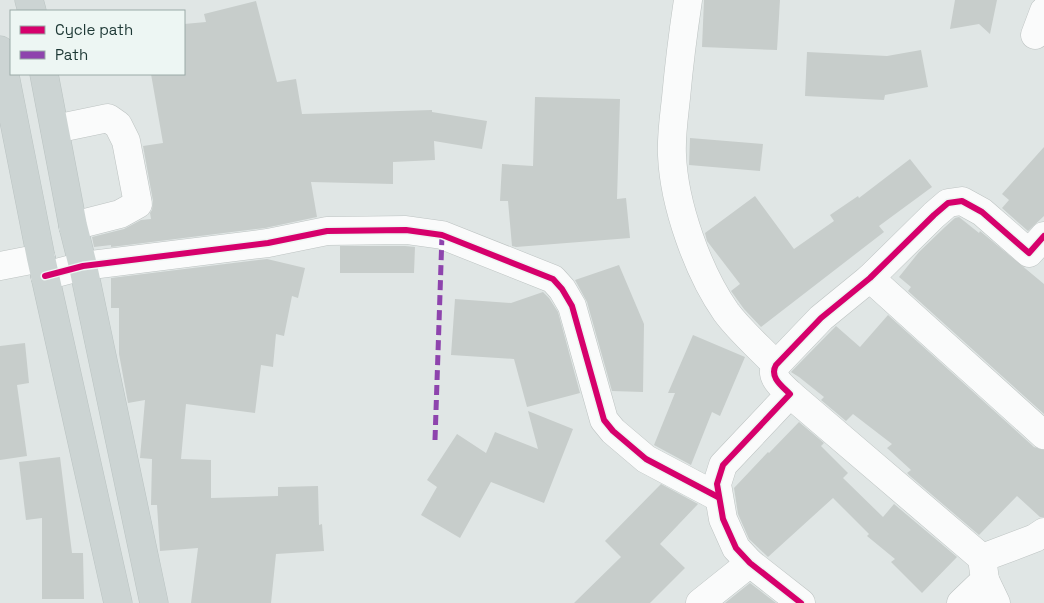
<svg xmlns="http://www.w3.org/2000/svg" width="1044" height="603" viewBox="0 0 1044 603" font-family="'Space Grotesk',sans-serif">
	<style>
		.building { fill: #c7cdcb }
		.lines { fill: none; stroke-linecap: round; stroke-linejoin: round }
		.minor-casing { stroke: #bdc3c2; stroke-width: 29 }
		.major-casing { stroke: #bac3c2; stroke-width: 29 }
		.minor { stroke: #fafbfb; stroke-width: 28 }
		.major { stroke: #ccd4d3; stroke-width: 28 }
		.quiet { stroke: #8e44ad; stroke-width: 5; stroke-dasharray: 10 5; stroke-linecap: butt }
		.cycleway-casing { stroke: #edf6f3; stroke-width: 9 }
		.cycleway { stroke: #d6006c; stroke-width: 6 }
	</style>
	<rect width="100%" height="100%" fill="#e0e6e5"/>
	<!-- building -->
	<g class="building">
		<path d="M704,0H780L777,50L702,47Z"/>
		<path d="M955,0H997L990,34L979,24L950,29Z"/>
		<path d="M256,1L277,82L296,79L302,114L432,110V112L487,121L482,149L434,141L435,160L393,162V184L311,182L317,217L265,228L111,247V245L94,247L92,237L124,229L141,220L151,219L150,213L152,210L153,201L143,146L163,143L151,74H184V24L206,22L204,14Z"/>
		<path d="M921,50L928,87L885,95L884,100L805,96L807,52L887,56Z"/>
		<path d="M535,97L620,99L617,199L626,198L630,238L516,247L512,246L508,201H500L502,164L533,166Z"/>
		<path d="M690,138L763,144L760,171L689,165Z"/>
		<path d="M1044,147V216L1028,231L1002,208L1009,200L1002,194Z"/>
		<path d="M910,159L932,187L879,226L884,232L761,327L744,309L731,291L740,284L707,241L705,233L755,196L794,249L834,221L830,215L858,196L859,198Z"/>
		<path d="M959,217L979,233L980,231L1044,284V414L908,291L911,287L899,277L919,252L945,227L955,218Z"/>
		<path d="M340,246H405L415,247L414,273H340Z"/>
		<path d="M267,259L305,268L298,298L292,296L284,336L276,334L273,367L261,365L255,413L186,404L181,459L211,460V498L278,496V487L318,486L319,525L322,524L324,551L276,554L271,603H191L198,548L160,551L157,505H151L152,459L140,458L145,400L128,403L119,354V308H111V278Z"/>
		<path d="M619,265L644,324L643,392L612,391L587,302L575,280Z"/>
		<path d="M543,292L549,298L558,312L580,393L527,407L514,359L451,355L455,299L511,303Z"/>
		<path d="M888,315L1034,447L1044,450V517H1040L1017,496L979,535L910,476L907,473L911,470L887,448L892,444L853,414L846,421L821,400L824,397L799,377L791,372L836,326L860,347Z"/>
		<path d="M693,335L745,357L720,416L712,412L691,465L654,445L675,393H668Z"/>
		<path d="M25,343L29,383L17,385L27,456L0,460V346Z"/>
		<path d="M528,411L573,429L544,503L491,482L460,538L421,515L437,487L427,480L457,434L486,453L495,432L538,449Z"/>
		<path d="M799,422L824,443L821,446L848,473L843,478L883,517L894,504L957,557L922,593L891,562L895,559L867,536L869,534L833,498L768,557L749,539L738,514L734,488L768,452L769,453Z"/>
		<path d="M60,457L72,553H83L84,599H42V518L26,520L19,462Z"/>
		<path d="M661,484L698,504L660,544L685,568L650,603H574L621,557L605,541Z"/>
		<path d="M750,583L776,603H725Z"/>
	</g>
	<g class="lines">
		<defs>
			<g id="minor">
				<path d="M688,0C683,33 679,65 676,98C674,117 671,136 672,155C674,205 698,272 726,312C740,331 760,348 776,365"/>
				<path d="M1035,35L1044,11"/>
				<path d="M55,129L108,118L118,125L126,141L138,204L120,214L73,226"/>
				<path d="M0,266L41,258"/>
				<path d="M45,276L83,266L268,243L327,231L406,230L442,235L553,279L562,289L572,306L604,420L613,431L646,459L718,497"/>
				<path d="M870,278L1044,435"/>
				<path d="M790,394L982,558L1035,538L1044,532"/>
				<path d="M982,558L985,580L996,603"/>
				<path d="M700,603L750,563"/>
				<path d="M801,603L750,563L736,548L723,519L717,484L723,465L790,394C782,386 769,377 776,365L821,318L870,278L934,215L948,203L962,201L982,212L1029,253L1044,236"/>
				<path d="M961,603L985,580"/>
			</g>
			<g id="major">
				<path d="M29,0L32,11"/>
				<path d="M0,50L41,258L118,603"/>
				<path d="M44,74L73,226L83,266L154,603"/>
			</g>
		</defs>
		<!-- minor casing -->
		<use href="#minor" class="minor-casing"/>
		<!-- major casing -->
		<use href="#major" class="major-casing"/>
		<!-- minor -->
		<use href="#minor" class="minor"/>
		<!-- major -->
		<use href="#major" class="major"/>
		<!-- quiet -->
		<path class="quiet" d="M435,440L442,235"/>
		<defs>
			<g id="cycleway">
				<path d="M45,276L83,266L268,243L327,231L406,230L442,235L553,279L562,289L572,306L604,420L613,431L646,459L718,497"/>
				<path d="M801,603L750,563L736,548L723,519L717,484L723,465L790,394C782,386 769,377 776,365L821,318L870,278L934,215L948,203L962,201L982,212L1029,253L1044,236"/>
			</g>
		</defs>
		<!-- cycleway casing -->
		<use href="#cycleway" class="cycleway-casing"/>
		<!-- cycleway -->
		<use href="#cycleway" class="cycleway"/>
	</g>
	<!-- legend -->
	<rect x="10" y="10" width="175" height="65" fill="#edf6f3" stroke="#9aaaa7"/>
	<rect x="20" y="26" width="25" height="8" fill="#d6006c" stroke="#9aaaa7"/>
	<text x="55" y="35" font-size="15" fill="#1e3936">Cycle path</text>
	<rect x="20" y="51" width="25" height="8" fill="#8e44ad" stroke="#9aaaa7"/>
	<text x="55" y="60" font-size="15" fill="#1e3936">Path</text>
</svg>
